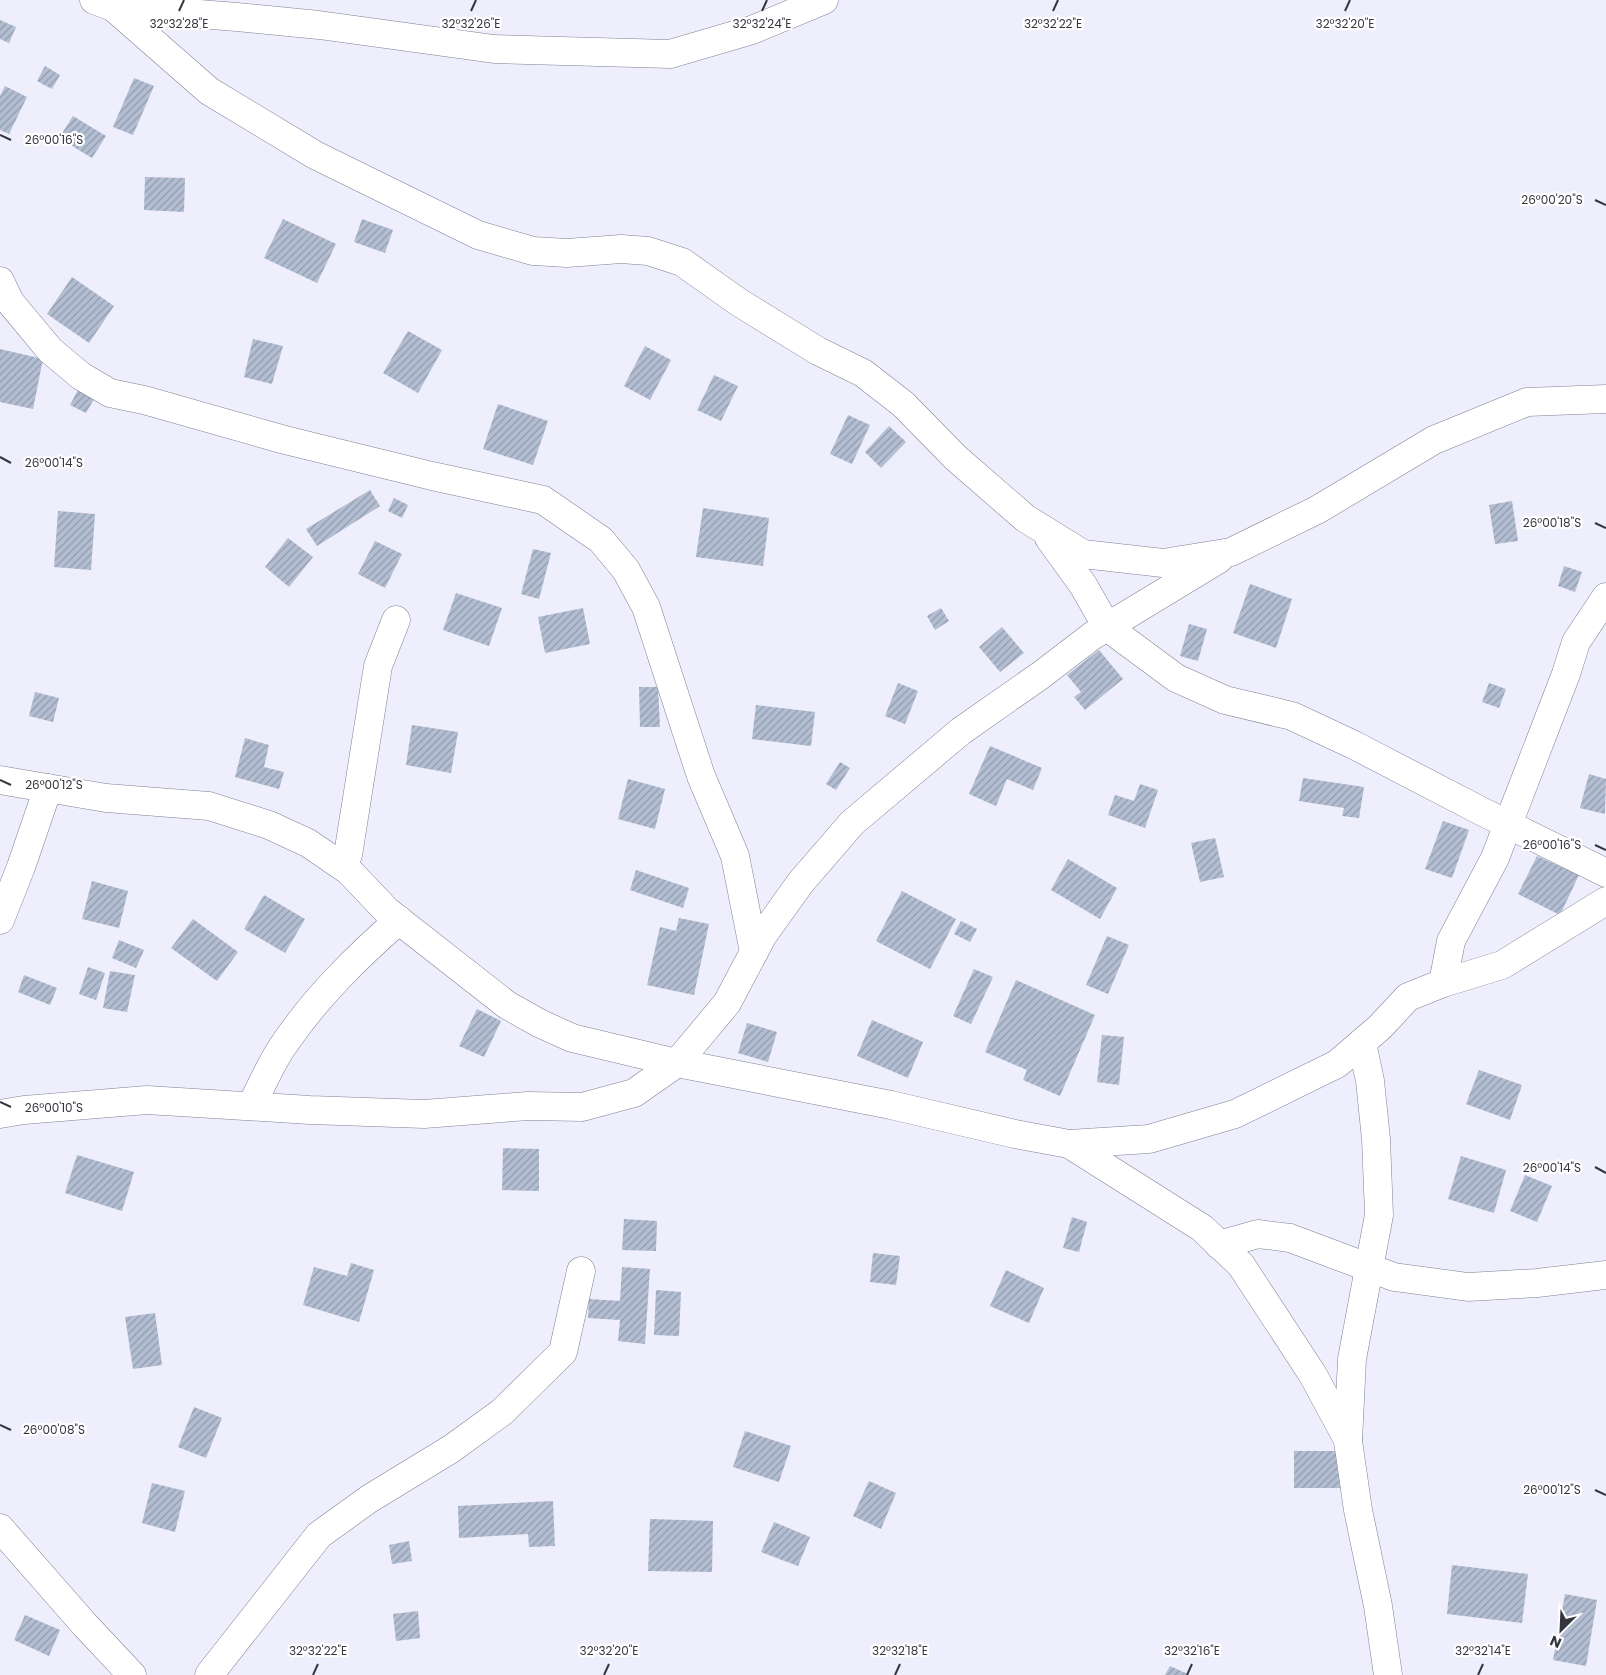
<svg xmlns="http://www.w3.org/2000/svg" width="1606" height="1675" viewBox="0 0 1606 1675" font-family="Poppins,sans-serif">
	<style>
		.building { fill: url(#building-hatch) }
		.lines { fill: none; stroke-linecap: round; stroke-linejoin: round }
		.minor-casing { stroke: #7f8095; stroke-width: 29 }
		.minor { stroke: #fff; stroke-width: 28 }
		.ticks { fill: none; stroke: #35353f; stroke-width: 2 }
		.ticks-label { font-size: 12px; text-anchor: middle; fill: #35353f; stroke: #fff; stroke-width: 4.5; stroke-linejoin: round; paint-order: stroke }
	</style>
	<defs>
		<pattern id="building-hatch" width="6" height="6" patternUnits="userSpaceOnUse" patternTransform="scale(1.25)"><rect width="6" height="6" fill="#b3bed3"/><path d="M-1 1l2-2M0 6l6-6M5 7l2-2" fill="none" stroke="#929bad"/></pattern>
	</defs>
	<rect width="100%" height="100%" fill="#eeeefc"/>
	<!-- building -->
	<g class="building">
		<path d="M0,20L16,27L9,43L0,39Z"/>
		<path d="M45,66L60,75L52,89L37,81Z"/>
		<path d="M134,78L154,86L133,135L113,127Z"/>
		<path d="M5,86L27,97L9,134L0,130V96Z"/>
		<path d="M73,116L106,136L92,158L59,138Z"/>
		<path d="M145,177L185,178L184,212L144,210Z"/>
		<path d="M283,219L336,244L317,283L264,258Z"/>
		<path d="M362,219L393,230L385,253L354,242Z"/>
		<path d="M72,277L114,306L89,343L47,314Z"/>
		<path d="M408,331L442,350L418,393L383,373Z"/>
		<path d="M253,339L283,346L272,384L244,377Z"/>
		<path d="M645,346L671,360L650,400L624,386Z"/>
		<path d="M0,349L43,359L33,409L0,402Z"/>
		<path d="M714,375L738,386L721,421L697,410Z"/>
		<path d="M78,390L94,399L86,413L70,405Z"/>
		<path d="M498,404L548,421L533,465L483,449Z"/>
		<path d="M848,415L870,425L852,464L830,454Z"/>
		<path d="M889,426L906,442L881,468L865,452Z"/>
		<path d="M370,490L380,506L317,546L306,529Z"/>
		<path d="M394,498L408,505L402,518L388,511Z"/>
		<path d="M1512,501L1518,541L1495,544L1489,505Z"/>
		<path d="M703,508L769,518L763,566L696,557Z"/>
		<path d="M58,511L95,514L91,570L54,567Z"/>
		<path d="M288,538L313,557L289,587L265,567Z"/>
		<path d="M375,541L402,554L385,588L358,574Z"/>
		<path d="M533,549L551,553L539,599L521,594Z"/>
		<path d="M1564,566L1582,572L1575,592L1558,586Z"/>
		<path d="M1250,584L1292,599L1276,648L1233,633Z"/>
		<path d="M456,593L502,608L489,646L443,630Z"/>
		<path d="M583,608L590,644L545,653L538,617Z"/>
		<path d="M941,608L949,621L935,630L927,616Z"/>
		<path d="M1189,624L1207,629L1198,661L1180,656Z"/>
		<path d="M1002,627L1024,653L1000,672L979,647Z"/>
		<path d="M1099,650L1123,679L1085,710L1074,697L1081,692L1067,675Z"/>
		<path d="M898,683L918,691L905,724L885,716Z"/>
		<path d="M1489,683L1506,689L1499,708L1482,702Z"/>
		<path d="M639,687H658L660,727H640Z"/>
		<path d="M35,692L59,698L53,722L29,716Z"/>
		<path d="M756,705L815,712L811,746L752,739Z"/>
		<path d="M412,725L458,732L451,773L406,765Z"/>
		<path d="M245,738L269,745L264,767L284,772L279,789L235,777Z"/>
		<path d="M990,746L1042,768L1033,790L1007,779L996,806L969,794Z"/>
		<path d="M840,762L850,768L836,790L826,784Z"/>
		<path d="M1589,774L1606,779L1605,814L1580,808Z"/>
		<path d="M1303,778L1364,787L1359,818L1342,816L1344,808L1299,801Z"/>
		<path d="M628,779L665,789L655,829L618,819Z"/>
		<path d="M1140,784L1158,790L1145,828L1108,815L1115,795L1134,801Z"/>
		<path d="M1443,821L1469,830L1452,878L1425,869Z"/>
		<path d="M1215,838L1224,877L1200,882L1191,843Z"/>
		<path d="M1537,856L1579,875L1560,915L1518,894Z"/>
		<path d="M1068,859L1117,888L1100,919L1051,890Z"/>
		<path d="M636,870L689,888L683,908L630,890Z"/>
		<path d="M92,881L128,891L119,928L82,919Z"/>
		<path d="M902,891L956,919L930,969L876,941Z"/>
		<path d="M264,895L305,919L285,953L244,929Z"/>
		<path d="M679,918L709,924L694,995L647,985L660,927L676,931Z"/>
		<path d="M193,919L238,952L217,981L171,948Z"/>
		<path d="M961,921L977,929L970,942L954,934Z"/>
		<path d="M1107,936L1129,945L1108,994L1086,985Z"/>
		<path d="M119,940L144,950L136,968L112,958Z"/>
		<path d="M88,967L105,973L96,1000L79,994Z"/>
		<path d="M974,969L993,977L971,1024L953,1016Z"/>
		<path d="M110,971L135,975L127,1012L103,1008Z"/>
		<path d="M24,975L57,988L50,1005L18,992Z"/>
		<path d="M1016,980L1095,1015L1060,1096L1023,1080L1027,1070L985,1052Z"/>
		<path d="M477,1009L501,1021L484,1057L459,1046Z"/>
		<path d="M872,1020L923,1042L908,1078L857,1056Z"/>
		<path d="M747,1023L777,1032L768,1062L738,1053Z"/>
		<path d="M1102,1035L1124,1037L1119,1085L1097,1082Z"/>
		<path d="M1479,1070L1522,1085L1510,1120L1466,1104Z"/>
		<path d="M503,1148L539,1149V1191L502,1190Z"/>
		<path d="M77,1155L134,1172L122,1211L65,1193Z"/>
		<path d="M1461,1156L1506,1170L1494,1213L1448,1199Z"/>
		<path d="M1525,1175L1552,1186L1537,1222L1510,1211Z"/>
		<path d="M1072,1217L1087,1222L1079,1252L1063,1248Z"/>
		<path d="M624,1219L657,1221L656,1251L622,1250Z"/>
		<path d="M873,1253L900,1256L896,1285L870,1282Z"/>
		<path d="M351,1263L374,1270L359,1322L303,1305L314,1267L347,1276Z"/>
		<path d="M622,1267L650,1269L645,1344L618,1341L620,1320L588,1318L589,1299L620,1301Z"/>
		<path d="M1006,1270L1044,1288L1029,1323L990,1306Z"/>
		<path d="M656,1290L681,1292L679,1336L654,1335Z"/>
		<path d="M155,1313L162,1365L133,1369L125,1317Z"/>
		<path d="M194,1407L222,1418L206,1458L178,1447Z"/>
		<path d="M745,1431L791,1446L779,1482L733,1467Z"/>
		<path d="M1294,1451H1339L1340,1488H1294Z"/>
		<path d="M869,1481L896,1493L881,1529L853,1516Z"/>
		<path d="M152,1483L185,1491L175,1532L142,1523Z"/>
		<path d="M553,1501L555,1546L529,1547L528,1534L459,1538L458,1506Z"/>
		<path d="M650,1519L713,1521L712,1572L648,1571Z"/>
		<path d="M774,1522L810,1537L798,1566L761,1552Z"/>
		<path d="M409,1541L412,1561L392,1564L389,1545Z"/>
		<path d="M1452,1565L1528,1574L1522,1623L1447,1614Z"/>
		<path d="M1565,1594L1597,1600L1586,1666L1553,1660Z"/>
		<path d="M418,1611L420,1638L396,1641L393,1614Z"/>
		<path d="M25,1615L60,1630L49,1656L14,1640Z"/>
		<path d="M1170,1666L1190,1675H1165Z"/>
	</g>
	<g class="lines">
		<defs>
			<g id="minor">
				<path d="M94,0L113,7L209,91L315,155L478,235L533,251L567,253L621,249L648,251L682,262L740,303L818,351L863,373L903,404L956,458L1025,518L1083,554L1163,563L1231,552L1317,510L1434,440L1527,402L1606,399"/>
				<path d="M113,7L237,17L319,25L494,49L670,54L752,30L824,0"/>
				<path d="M0,281L10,302L50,350L81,376L110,393L144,400L285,440L432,476L543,500L601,540L626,570L646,607L701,776L735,856L754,952"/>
				<path d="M1049,538L1083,585L1107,627L1176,678L1225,700L1292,716L1354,745L1481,811L1606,873"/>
				<path d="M0,780L106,798L209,806L269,825L308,843L349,871L387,911L507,1005L539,1023L572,1038L677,1063L891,1105L1015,1134L1069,1144L1149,1139L1235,1114L1337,1064L1380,1027L1408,997L1443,983L1502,965L1606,901"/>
				<path d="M342,866L348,855L378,666L396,620"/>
				<path d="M0,920L21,867L48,788"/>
				<path d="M1443,983L1451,941L1495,858L1566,674L1576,642L1606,597"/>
				<path d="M1362,1043L1370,1081L1376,1139L1379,1215L1352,1359L1348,1441L1358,1510L1378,1606L1388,1675"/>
				<path d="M251,1106C262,1086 271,1062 285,1043C317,996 357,957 399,920"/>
				<path d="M0,1114L24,1110L147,1100L310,1110L424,1114L528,1106L582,1107L634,1093L677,1063L727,1003L763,935L801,882L852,823L961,731L1041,675L1092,636L1219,559"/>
				<path d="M1069,1144L1202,1228L1241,1265L1313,1375L1348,1440"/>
				<path d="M1219,1245L1258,1234L1290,1238L1394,1277L1468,1287L1537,1283L1606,1275"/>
				<path d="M0,1528L85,1625L132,1675"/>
				<path d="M209,1675L319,1535L369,1499L451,1449L502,1412L563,1352L581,1271"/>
			</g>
		</defs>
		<!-- minor casing -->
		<use href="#minor" class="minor-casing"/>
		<!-- minor -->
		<use href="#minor" class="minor"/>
	</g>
	<!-- ticks -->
	<path class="ticks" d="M179,11L184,0M471,11L476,0M762,11L767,0M1053,11L1058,0M1345,11L1350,0M0,135L11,140M1595,200L1606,205M0,457L11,463M1595,523L1606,528M0,780L11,785M1595,845L1606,850M0,1102L11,1107M1595,1167L1606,1173M0,1425L11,1430M1595,1490L1606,1495M313,1675L318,1664M604,1675L609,1664M895,1675L900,1664M1187,1675L1192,1664M1478,1675L1483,1664"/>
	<g class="ticks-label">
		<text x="471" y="28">32°32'26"E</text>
		<text x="762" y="28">32°32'24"E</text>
		<text x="1053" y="28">32°32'22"E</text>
		<text x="1345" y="28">32°32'20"E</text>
		<text x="179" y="28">32°32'28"E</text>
		<text x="54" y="144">26°00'16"S</text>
		<text x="1552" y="204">26°00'20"S</text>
		<text x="54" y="467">26°00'14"S</text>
		<text x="1552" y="527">26°00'18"S</text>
		<text x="54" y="789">26°00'12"S</text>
		<text x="1552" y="849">26°00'16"S</text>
		<text x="54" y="1112">26°00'10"S</text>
		<text x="1552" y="1172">26°00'14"S</text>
		<text x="54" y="1434">26°00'08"S</text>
		<text x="1552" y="1494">26°00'12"S</text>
		<text x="318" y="1655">32°32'22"E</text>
		<text x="609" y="1655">32°32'20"E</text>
		<text x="900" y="1655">32°32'18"E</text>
		<text x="1192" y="1655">32°32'16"E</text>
		<text x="1483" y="1655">32°32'14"E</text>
	</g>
	<!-- north arrow -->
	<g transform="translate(1561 1630) rotate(204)" stroke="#ffffff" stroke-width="4" paint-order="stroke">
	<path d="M0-4L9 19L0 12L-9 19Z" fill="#35353f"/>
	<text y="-8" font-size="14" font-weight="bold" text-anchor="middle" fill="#35353f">N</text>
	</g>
</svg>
